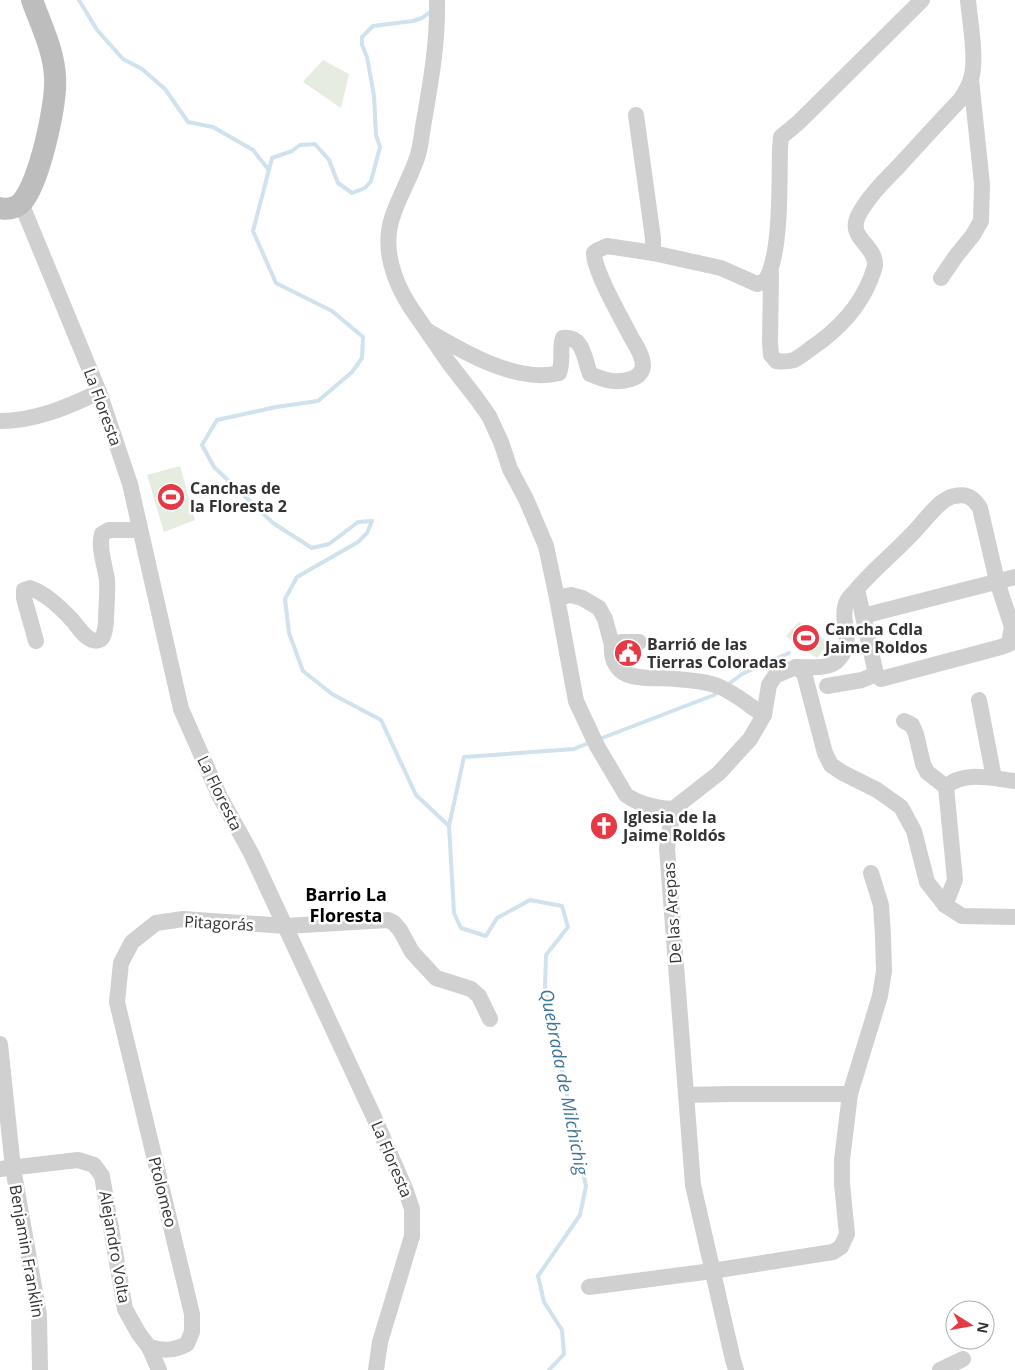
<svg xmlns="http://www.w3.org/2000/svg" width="1015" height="1370" viewBox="0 0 1015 1370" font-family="'Open Sans',sans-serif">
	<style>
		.green { fill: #e6ecdf }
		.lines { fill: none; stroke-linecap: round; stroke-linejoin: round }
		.stream { stroke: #cfe2ee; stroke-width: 4 }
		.street { stroke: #d0d0d0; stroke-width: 16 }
		.secondary { stroke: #bdbdbd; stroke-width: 22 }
		.labels { text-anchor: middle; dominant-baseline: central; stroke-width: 5; stroke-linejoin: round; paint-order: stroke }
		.street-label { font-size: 16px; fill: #333; stroke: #fff }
		.poi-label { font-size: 16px; font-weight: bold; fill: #333; stroke: #fff; text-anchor: start }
		.neighbourhood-label { font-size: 18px; font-weight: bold; fill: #000; stroke: #fff }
		.water-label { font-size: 18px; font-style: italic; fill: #3f7597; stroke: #fff }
	</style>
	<rect width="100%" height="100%" fill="#fff"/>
	<!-- green -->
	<g class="green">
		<path d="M323,60L349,74L341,108L303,82Z"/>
		<path d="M180,466L195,520L164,532L147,475Z"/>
		<path d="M799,622L827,641L823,651L817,658L803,649L786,636Z"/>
	</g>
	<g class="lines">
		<!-- stream -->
		<g class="stream">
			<path d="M79,0L97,30L123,59L142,69L165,89L188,122L213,127L253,150L268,169"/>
			<path d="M433,10L422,18L413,21L373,26L362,37V45L367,57L374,96L376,135L380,147L371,181L365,188L352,193L338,183L329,160L315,144L300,145L292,151L272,158L253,231L276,283L332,311L363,337L362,358L352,372L318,401L276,407L217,420L202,445L214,467L273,523L312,548L329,544L358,522L372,521L367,533L358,542L297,577L285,599L289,633L303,671L332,694L381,720L416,795L449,826"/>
			<path d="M726,686L742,674L789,653"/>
			<path d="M597,740L714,695L718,692"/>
			<path d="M549,1370L564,1354L562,1330L544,1302L538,1276L580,1215L586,1186L545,988L546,955L568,927L562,906L530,900L497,918L486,936L461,928L454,913L449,826L464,757L574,749L591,742"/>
		</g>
		<!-- street -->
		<g class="street">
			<path d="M437,0C438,41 431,81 424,121C422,132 421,144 418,155C411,177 399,196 392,218C382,249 394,282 411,308L449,363L477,399L489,416L501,442L510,469L526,499L546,546L557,598L576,701L597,746L626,795C640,805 656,808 673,809"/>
			<path d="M636,115L653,238V253"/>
			<path d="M21,203L99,392L130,484L181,709L220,797L251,853L373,1115L406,1191L412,1209V1236L380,1342L376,1370"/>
			<path d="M771,273L770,343L771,355L776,361C783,362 788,362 794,360C800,357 805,353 810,349C837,331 859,309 871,278C872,274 875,269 875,264C875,244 846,238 859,214C869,196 884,181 898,167C918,145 939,122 960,100C964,94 969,87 971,79C977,59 970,22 968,0"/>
			<path d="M941,278L956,256L973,235L981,221L982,184L971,79"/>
			<path d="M428,331C462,351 517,384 559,373C564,360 559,348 563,338C584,336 584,359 590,374C604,380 616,384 631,379C637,377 642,373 643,366C643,356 636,345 631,337C622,319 594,272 594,253L598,250L607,246L653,253L721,268L757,284L765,281C782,255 779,182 780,148L781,137L799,122L922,0"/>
			<path d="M0,421C35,421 68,407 99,392"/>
			<path d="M557,598L571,595L582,598L599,608L605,619L612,645"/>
			<path d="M863,616L1015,577"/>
			<path d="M36,641L24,598V590L30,588C45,593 62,609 73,621C78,627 84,637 92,640C104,644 105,631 106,622C106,609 108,593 107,580C105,565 98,548 102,534L109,530H140"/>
			<path d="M639,642H622L612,645C611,654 613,663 620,670C631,681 662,677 676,679C688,680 703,681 715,685C733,691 748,705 764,715"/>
			<path d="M796,667C809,667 830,670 839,659C856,639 838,621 847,601C849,597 854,593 857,589C873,570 893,554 910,536C921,525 930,512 942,502C945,500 951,496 955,496C967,493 974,498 980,508L997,581L1012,627L1009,644L1001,647L881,679L876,674L857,589"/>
			<path d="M827,686L862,680L876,674"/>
			<path d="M979,700L994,778"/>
			<path d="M904,721L912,725L916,734L923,764L927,772L946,787"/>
			<path d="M945,905L955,880L946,787C963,770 994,779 1015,781"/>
			<path d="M0,1044L13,1168L39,1315L40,1370"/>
			<path d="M686,1095L730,1094H850"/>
			<path d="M0,1169L78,1160L94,1165L102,1176L125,1309L139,1334L149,1347L159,1370"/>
			<path d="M589,1287L712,1271L833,1252L841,1247L847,1234L842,1184V1160L850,1094L880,996L884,971L883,936L881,905L871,873"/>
			<path d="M149,1347C164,1351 173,1351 187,1344L192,1332V1314L117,1002L121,963L132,942L156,923L183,919L286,926L388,920L394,923L400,930L412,952L436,978L471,989L479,996L490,1019"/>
			<path d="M736,1370L733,1360L693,1185L667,848L673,809L719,773L750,739L764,715L769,685L775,676L796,667L804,673L825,753L831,765L843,773L877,790L901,807L914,831L927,882L945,905L962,916L1015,917"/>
			<path d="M940,1370L963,1359"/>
		</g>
		<!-- secondary -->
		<path class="secondary" d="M0,208C7,210 16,208 21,203C39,185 57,103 55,77C54,51 41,25 32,0"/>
	</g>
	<!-- icons -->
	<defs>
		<symbol id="stadium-disc" viewBox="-11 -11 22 22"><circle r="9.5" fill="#e63946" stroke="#fff"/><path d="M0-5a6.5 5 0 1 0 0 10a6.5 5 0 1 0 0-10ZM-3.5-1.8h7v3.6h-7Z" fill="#fff"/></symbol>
		<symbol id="civic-disc" viewBox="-11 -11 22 22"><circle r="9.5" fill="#e63946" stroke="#fff"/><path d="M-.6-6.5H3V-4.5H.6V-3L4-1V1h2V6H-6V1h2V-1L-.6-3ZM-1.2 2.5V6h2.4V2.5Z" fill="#fff"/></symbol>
		<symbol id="church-disc" viewBox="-11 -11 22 22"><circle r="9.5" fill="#e63946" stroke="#fff"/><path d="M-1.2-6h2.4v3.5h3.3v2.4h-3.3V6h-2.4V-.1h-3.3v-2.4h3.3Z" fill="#fff"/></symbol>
	</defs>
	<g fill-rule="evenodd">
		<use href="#stadium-disc" x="155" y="481" width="32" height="32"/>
		<use href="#stadium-disc" x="790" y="622" width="32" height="32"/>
		<use href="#civic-disc" x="612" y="637" width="32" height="32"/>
		<use href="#church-disc" x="588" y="810" width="32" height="32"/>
	</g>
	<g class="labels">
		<!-- street labels -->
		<g class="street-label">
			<text transform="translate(103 407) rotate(70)">La Floresta</text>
			<text transform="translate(220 793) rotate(64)">La Floresta</text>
			<text transform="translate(672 913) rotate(-94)">De las Arepas</text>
			<text transform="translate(219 923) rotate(3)">Pitagorás</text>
			<text transform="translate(392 1159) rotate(67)">La Floresta</text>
			<text transform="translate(163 1192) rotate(76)">Ptolomeo</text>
			<text transform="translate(115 1247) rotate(80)">Alejandro Volta</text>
			<text transform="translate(27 1251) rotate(80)">Benjamin Franklin</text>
		</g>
		<!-- poi labels -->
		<g class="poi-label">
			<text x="190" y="488">Canchas de<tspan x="190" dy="18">la Floresta 2</tspan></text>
			<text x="825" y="629">Cancha Cdla<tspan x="825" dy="18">Jaime Roldos</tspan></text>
			<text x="647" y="644">Barrió de las<tspan x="647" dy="18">Tierras Coloradas</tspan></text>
			<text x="623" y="817">Iglesia de la<tspan x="623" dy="18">Jaime Roldós</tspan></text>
		</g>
		<!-- neighbourhood labels -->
		<g class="neighbourhood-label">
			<text x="346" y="894">Barrio La<tspan x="346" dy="21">Floresta</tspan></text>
		</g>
		<!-- water labels -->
		<g class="water-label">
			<text transform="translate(565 1082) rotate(79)">Quebrada de Milchichig</text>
		</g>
	</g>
	<!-- north arrow -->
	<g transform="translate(970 1325) rotate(101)"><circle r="24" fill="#ffffff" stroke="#adadad"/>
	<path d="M0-4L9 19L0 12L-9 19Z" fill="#e63946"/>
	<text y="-8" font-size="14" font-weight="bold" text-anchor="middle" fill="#333333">N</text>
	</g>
</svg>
